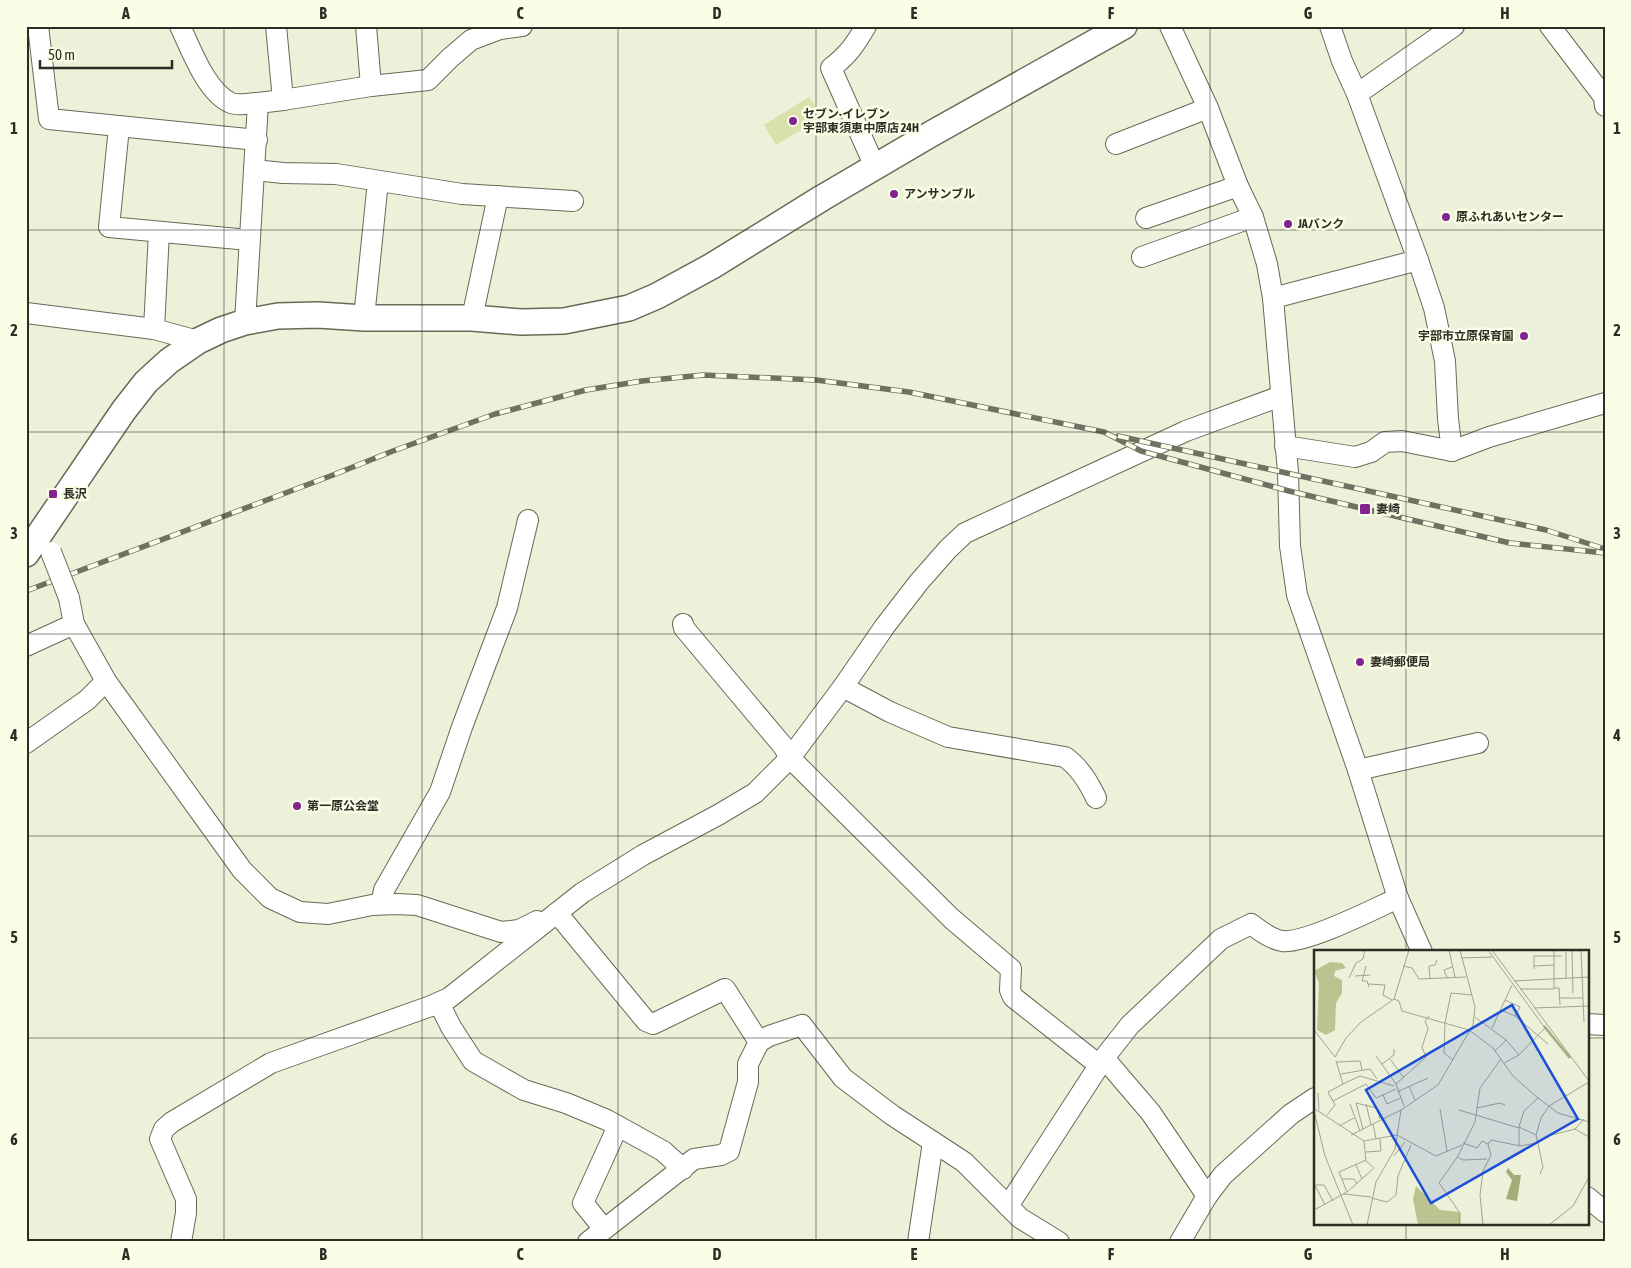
<svg xmlns="http://www.w3.org/2000/svg" width="1631" height="1268" viewBox="0 0 1631 1268" font-family="'Asap Condensed','Noto Sans JP',sans-serif">
	<style>
		.building { fill: #d9e0ab }
		.lines { fill: none; stroke-linecap: round; stroke-linejoin: round }
		.minor-casing { stroke: #676a56; stroke-width: 22 }
		.tertiary-casing { stroke: #676a56; stroke-width: 28 }
		.minor { stroke: #fff; stroke-width: 20 }
		.tertiary { stroke: #fff; stroke-width: 25 }
		.rail-casing { stroke: #6f7162; stroke-width: 5.5 }
		.rail { stroke: #fbfee7; stroke-width: 4; stroke-dasharray: 11; stroke-linecap: butt }
		.minor-bridge-casing { stroke: #676a56; stroke-width: 22; stroke-linecap: butt }
		.minor-bridge { stroke: #fff; stroke-width: 20 }
		.grid { fill: none; stroke: #2c2d24; stroke-width: 1; stroke-opacity: 0.55 }
		.poi-dot { fill: #83238e; stroke: #fbfee7; stroke-width: 2 }
		.labels { text-anchor: middle; dominant-baseline: central; stroke-width: 5; stroke-linejoin: round; paint-order: stroke }
		.poi-label { font-size: 12px; font-weight: bold; fill: #2c2d24; stroke: #fbfee7; text-anchor: start }
		.inset-river { fill: none; stroke: #a5ab79; stroke-width: 2.5 }
		.inset-road { fill: none; stroke: #a0a391; stroke-width: 1 }
		.view { fill: #1d4ed8; fill-opacity: 0.15; stroke: #1d4ed8; stroke-width: 2.5 }
		.inset-edge { fill: none; stroke: #2c2d24; stroke-width: 2.5 }
		.neatline { fill: none; stroke: #2c2d24; stroke-width: 2 }
		.grid-label { font-size: 16px; text-anchor: middle; font-weight: bold; fill: #2c2d24 }
	</style>
	<rect width="100%" height="100%" fill="#eef1d9"/>
	<!-- building -->
	<path class="building" d="M809,97L822,117L776,145L764,125Z"/>
	<g class="lines">
		<defs>
			<g id="minor">
				<path d="M38,26L49,119L257,140"/>
				<path d="M180,26C191,49 206,92 231,103C238,106 250,103 258,103"/>
				<path d="M366,26L371,86"/>
				<path d="M866,26C855,45 848,55 831,68L875,167"/>
				<path d="M1170,26L1208,108L1238,186L1253,217L1267,264L1273,298L1288,472L1290,546L1297,595L1358,770L1398,898L1422,952"/>
				<path d="M1550,26L1604,97L1605,106"/>
				<path d="M1357,94L1454,26"/>
				<path d="M283,100L371,86L428,80L450,58L471,40L500,29L522,26"/>
				<path d="M119,127L109,227L249,240"/>
				<path d="M1116,144L1208,108"/>
				<path d="M254,170L283,173L336,174L462,194L573,201"/>
				<path d="M1146,218L1238,186"/>
				<path d="M1142,257L1253,217"/>
				<path d="M1418,260L1434,308L1445,361L1448,419L1452,451"/>
				<path d="M1273,298L1418,260L1357,94L1342,61L1330,26"/>
				<path d="M26,313L154,329L198,341"/>
				<path d="M364,318L378,181"/>
				<path d="M472,318L498,196"/>
				<path d="M245,322L258,103L283,100L276,26"/>
				<path d="M154,329L159,232"/>
				<path d="M1285,446L1355,457L1371,452L1385,442L1402,441L1452,451L1489,437L1605,403"/>
				<path d="M69,598L74,624L106,681L242,870L270,898L300,912L328,914L372,905L396,904L417,905L501,932L519,930L537,921"/>
				<path d="M683,624L684,628L783,746L790,758L952,919L1011,969L1010,990L1013,997L1099,1065"/>
				<path d="M26,646L74,624"/>
				<path d="M843,687L890,712L948,737L1065,757C1078,766 1089,783 1096,798"/>
				<path d="M26,743L87,700L106,681"/>
				<path d="M1358,770L1478,743"/>
				<path d="M381,904L384,890L440,792L462,727L507,608L528,520"/>
				<path d="M557,913L646,1021L653,1024L725,989L759,1042L769,1036L802,1025L843,1078L892,1115L964,1162L1020,1218L1059,1242"/>
				<path d="M439,1003L451,1027L473,1061L524,1090L566,1103L607,1120L663,1151L683,1169"/>
				<path d="M1587,1024L1605,1025"/>
				<path d="M1104,1058L1130,1025L1221,939L1251,924C1260,931 1271,939 1282,941C1306,944 1374,909 1398,898"/>
				<path d="M1587,1197L1605,1212"/>
				<path d="M1008,1206L1104,1058L1151,1113L1207,1196"/>
				<path d="M604,1229L583,1203L618,1126"/>
				<path d="M181,1242L186,1213V1199L160,1139L164,1129L172,1122L271,1063L431,1006L449,998L582,893L643,855L718,815L755,793L790,758L843,687L885,626L919,582L948,549L965,533L1186,431L1281,396"/>
				<path d="M588,1242L694,1159L721,1155L729,1151L748,1082V1064L759,1042"/>
				<path d="M918,1242L933,1142"/>
				<path d="M1180,1242L1207,1196L1223,1175L1291,1114L1315,1098"/>
			</g>
			<path id="tertiary" d="M26,554L124,410L146,382L169,361L198,341L221,330L245,322L278,316L318,315L364,318H472L521,322L564,321L629,308L657,296L712,266L822,198L931,134L1124,26"/>
		</defs>
		<!-- minor casing -->
		<use href="#minor" class="minor-casing"/>
		<!-- tertiary casing -->
		<use href="#tertiary" class="tertiary-casing"/>
		<!-- minor -->
		<use href="#minor" class="minor"/>
		<!-- tertiary -->
		<use href="#tertiary" class="tertiary"/>
		<defs>
			<g id="rail">
				<path d="M1118,436L1546,530L1605,549"/>
				<path d="M26,591L333,475L393,451L495,414L586,390L642,381L703,375L816,380L909,392L1104,432L1141,451L1289,491L1365,509L1510,543L1605,553"/>
			</g>
		</defs>
		<!-- rail casing -->
		<use href="#rail" class="rail-casing"/>
		<!-- rail -->
		<use href="#rail" class="rail"/>
		<defs>
			<path id="minor-bridge" d="M51,552L69,598"/>
		</defs>
		<!-- minor-bridge casing -->
		<use href="#minor-bridge" class="minor-bridge-casing"/>
		<!-- minor-bridge -->
		<use href="#minor-bridge" class="minor-bridge"/>
	</g>
	<!-- grid -->
	<path class="grid" d="M224,26V1242M422,26V1242M618,26V1242M816,26V1242M1012,26V1242M1210,26V1242M1406,26V952M26,230H1605M26,432H1605M26,634H1605M26,836H1605M26,1038H1315M1587,1038H1605M1406,1224V1242"/>
	<!-- markers -->
	<g class="poi-dot">
		<circle cx="793" cy="121" r="5"/>
		<circle cx="894" cy="194" r="5"/>
		<circle cx="1446" cy="217" r="5"/>
		<circle cx="1288" cy="224" r="5"/>
		<circle cx="1524" cy="336" r="5"/>
		<rect x="48" y="489" width="10" height="10" rx="2.5"/>
		<rect x="1359" y="503" width="12" height="12" rx="2.5"/>
		<circle cx="1360" cy="662" r="5"/>
		<circle cx="297" cy="806" r="5"/>
	</g>
	<g class="labels">
		<!-- poi labels -->
		<g class="poi-label">
			<text x="803" y="114">セブン-イレブン<tspan x="803" dy="14">宇部東須恵中原店 24H</tspan></text>
			<text x="904" y="194">アンサンブル</text>
			<text x="1456" y="217">原ふれあいセンター</text>
			<text x="1298" y="224">JAバンク</text>
			<text x="1514" y="336" text-anchor="end">宇部市立原保育園</text>
			<text x="63" y="494">長沢</text>
			<text x="1376" y="509">妻崎</text>
			<text x="1370" y="662">妻崎郵便局</text>
			<text x="307" y="806">第一原公会堂</text>
		</g>
	</g>
	<!-- overview -->
	<g transform="translate(1314 950)">
		<rect width="275" height="275" fill="#eef1d9"/>
		<path d="M16,12L28,13L32,18L21,21L20,26L28,30V43L22,53L21,80L12,85L3,80L5,33L0,21ZM102,236L126,260L146,262L147,275H104L99,249Z" fill="#bdc390"/>
		<path d="M194,218L200,225H207L203,251L192,249L198,230L192,222Z" fill="#a5ab79"/>
		<path class="inset-river" d="M230,76L256,108"/>
		<path class="inset-road" d="M135,0L141,27M174,0L231,78M178,0L275,131M267,0L270,72M258,1L259,43M252,2V29M147,8L178,7M52,16L48,31H53L55,37M89,16L98,18L105,29L152,27M220,16L240,15M220,19V6H248M41,26L56,25M35,28L42,13L49,9L51,0M133,28L130,20L138,17M116,29L115,16L121,15L123,10M200,31L275,27M54,34L71,35L69,45L78,50M240,38H245L246,55M206,39H240V0M246,48H269M80,49L85,51L88,61L155,80L179,98L199,126L224,148L244,163L275,172M191,50L206,57L201,66M220,58L275,56M187,60L201,66L234,94M161,67L192,90L181,101M178,78L198,35M0,80L21,107M192,90L205,105M62,106L82,134L90,156M21,107L32,88L47,72L80,49L95,0M76,109L90,128M139,110L130,103L131,73L137,43L158,45M23,112L46,111L48,120M190,113L205,105L231,78M68,114L80,105V99M27,124L56,119L63,129M29,134L46,126L80,136M82,134L112,107L108,97L114,79L111,71L115,66M95,136L101,150M83,142L114,128M4,143L5,160M69,145L73,154L87,148M19,151L52,134L62,148L82,139M36,154L46,181M52,154L57,175M163,158L186,153L191,155M1,159L50,191L83,185L122,206L148,195M126,159L133,201M145,160L205,178M0,161L11,206L39,275M13,165L21,155L14,142L29,134L22,111M59,174L62,189M25,176L40,168M205,177L210,161L224,148M49,179L42,153L63,158L66,169M261,179L275,187M37,185L87,160M149,193L163,198L168,191L174,194L177,190L206,196L222,193M222,193L234,186L261,179L270,169M205,196V177L222,185M52,202L67,201L66,189M80,206L91,192M143,207L149,210L173,209M42,215L48,229M226,224L229,217L222,185L227,168L235,156L275,132M28,229H40L43,234M0,233L11,255M2,235H10L19,251M33,242L25,222L52,210M30,244L57,247M57,248L73,252L82,245L84,226L97,195M0,260L33,242L60,218L52,211L50,191M53,275L62,232L81,199L87,160L124,135L159,75L161,57L146,0M145,275L146,263L125,233L144,206L161,172L166,138L187,109M169,275L166,245L169,221L177,205L174,194M235,275L259,256L275,227"/>
		<path class="view" d="M198,55L264,169L117,253L52,140Z"/>
		<rect width="275" height="275" class="inset-edge"/>
	</g>
	<!-- border -->
	<rect width="1631" height="1268" fill="none" stroke="#fbfee7" stroke-width="55"/>
	<!-- scale -->
	<path d="M40 60v8h132v-8" fill="none" stroke="#2c2d24" stroke-width="2.5"/>
	<text x="48" y="60" font-size="15" fill="#2c2d24" stroke="#fbfee7" stroke-width="4" paint-order="stroke">50 m</text>
	<rect x="28" y="28" width="1576" height="1212" class="neatline"/>
	<g class="grid-label">
		<text x="126" y="19">A</text>
		<text x="323" y="19">B</text>
		<text x="520" y="19">C</text>
		<text x="717" y="19">D</text>
		<text x="914" y="19">E</text>
		<text x="1111" y="19">F</text>
		<text x="1308" y="19">G</text>
		<text x="1505" y="19">H</text>
		<text x="14" y="134">1</text>
		<text x="1617" y="134">1</text>
		<text x="14" y="336">2</text>
		<text x="1617" y="336">2</text>
		<text x="14" y="539">3</text>
		<text x="1617" y="539">3</text>
		<text x="14" y="741">4</text>
		<text x="1617" y="741">4</text>
		<text x="14" y="943">5</text>
		<text x="1617" y="943">5</text>
		<text x="14" y="1145">6</text>
		<text x="1617" y="1145">6</text>
		<text x="126" y="1260">A</text>
		<text x="323" y="1260">B</text>
		<text x="520" y="1260">C</text>
		<text x="717" y="1260">D</text>
		<text x="914" y="1260">E</text>
		<text x="1111" y="1260">F</text>
		<text x="1308" y="1260">G</text>
		<text x="1505" y="1260">H</text>
	</g>
</svg>
